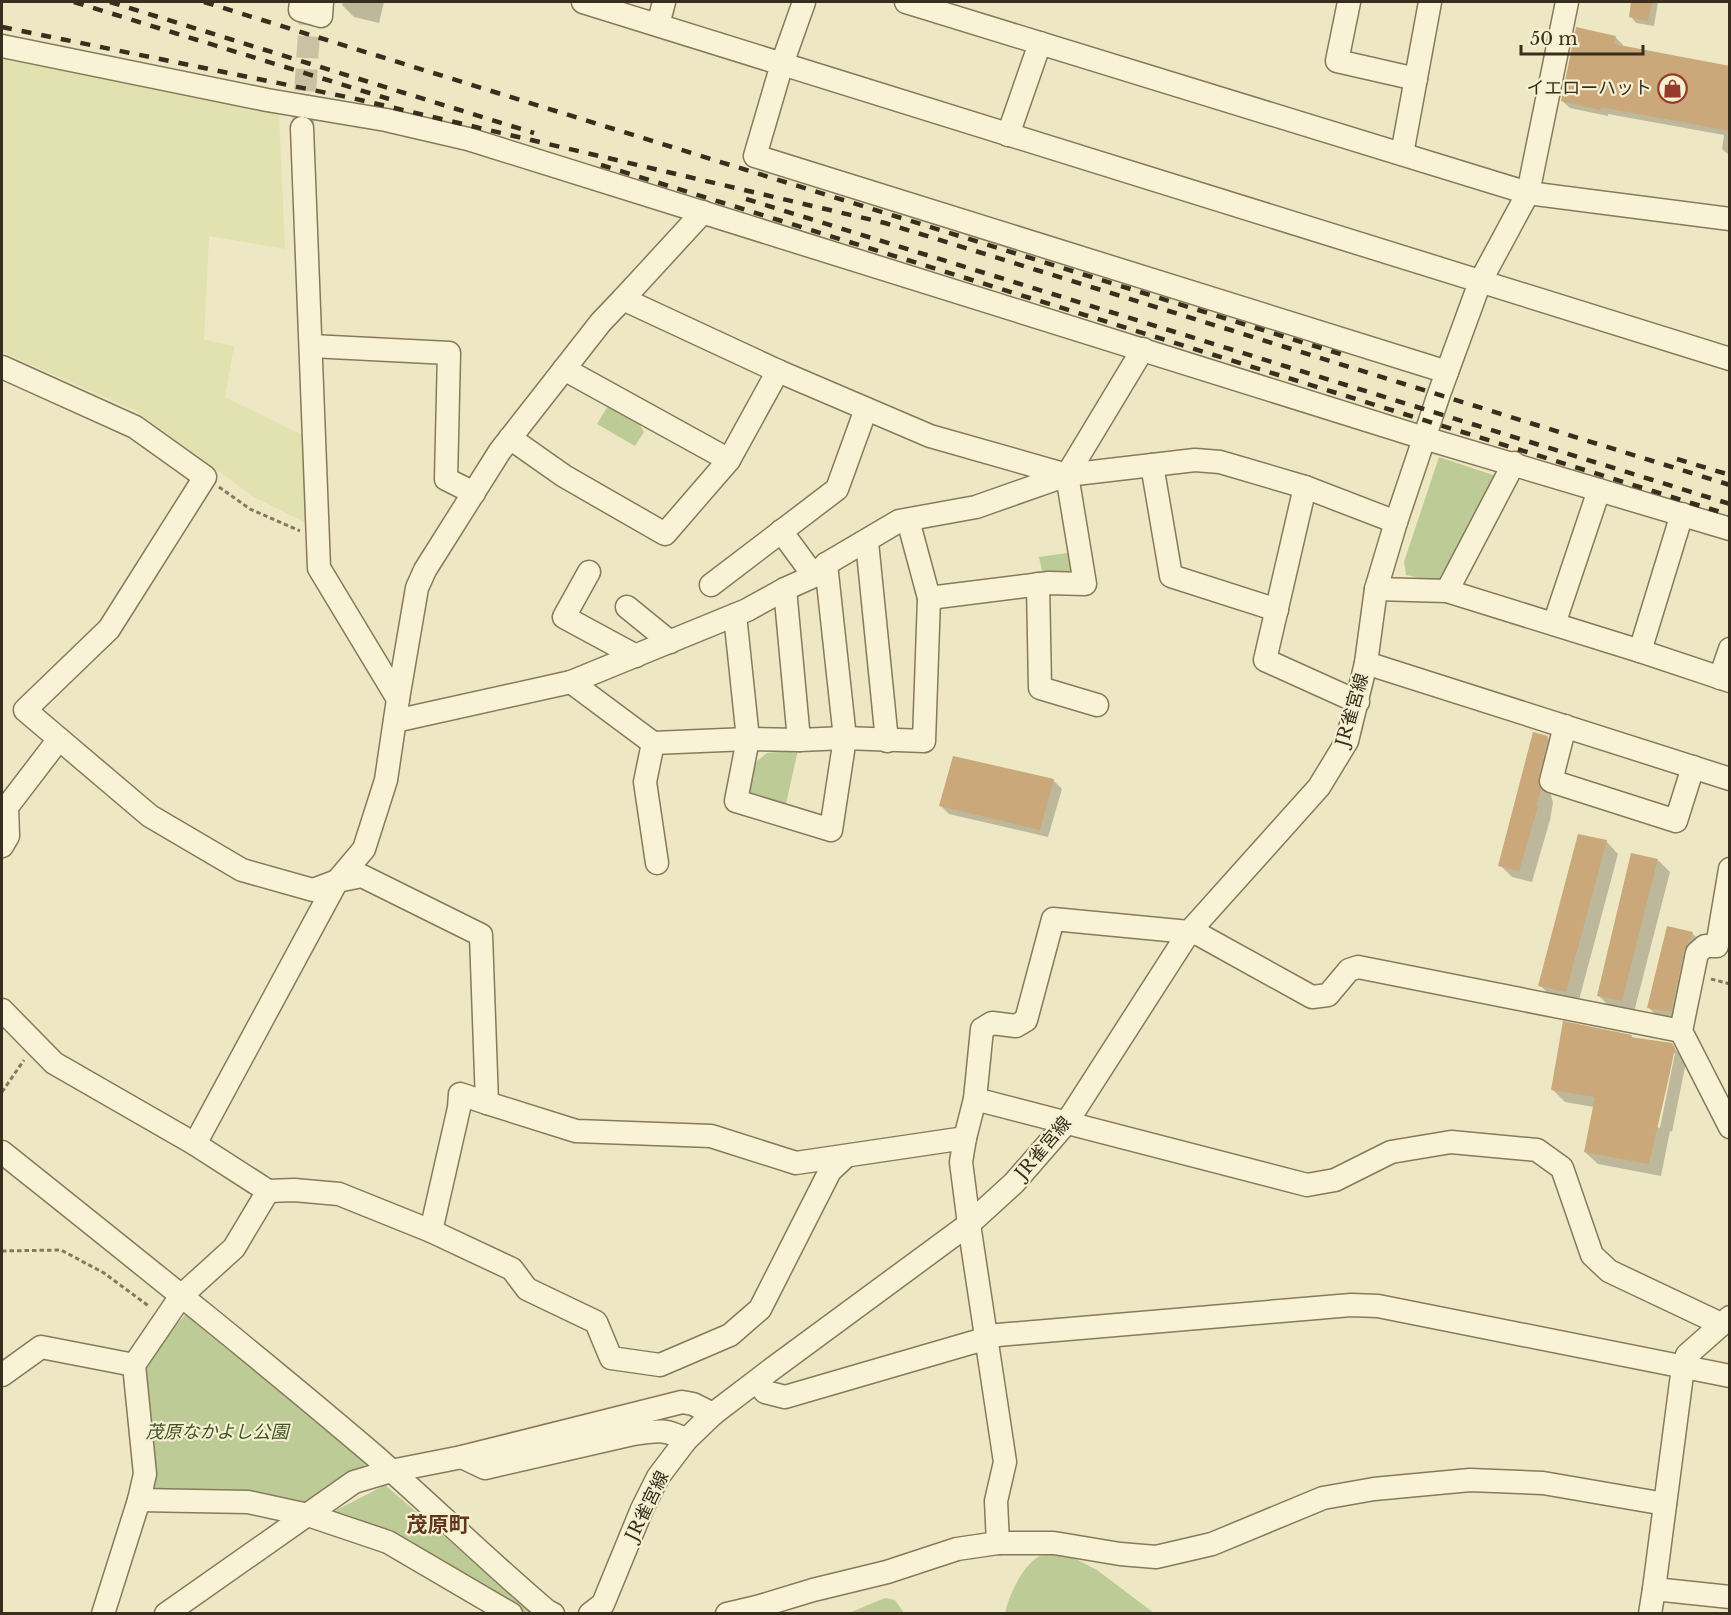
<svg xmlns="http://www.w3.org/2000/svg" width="1731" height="1615" viewBox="0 0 1731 1615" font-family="'Libre Baskerville','Noto Sans JP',serif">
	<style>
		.farmland { fill: #e2e2b0 }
		.green { fill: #bdcb97 }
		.shadow { fill: #0003; fill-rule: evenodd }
		.building { fill: #caa879 }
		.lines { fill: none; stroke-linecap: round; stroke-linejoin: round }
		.minor-tunnel { stroke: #c9c2a2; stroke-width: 22; stroke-dasharray: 22 11; stroke-linecap: butt }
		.minor-casing { stroke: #87795a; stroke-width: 25 }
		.path { stroke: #87795a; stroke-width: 3; stroke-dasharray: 4.5 3; stroke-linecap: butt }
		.minor { stroke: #f8f3d6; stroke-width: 22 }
		.rail { stroke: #372e1e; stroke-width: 4.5; stroke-dasharray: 10 10; stroke-linecap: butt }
		.labels { text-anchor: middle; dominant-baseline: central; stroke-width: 4.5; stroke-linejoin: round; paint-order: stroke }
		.poi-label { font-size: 18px; fill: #372e1e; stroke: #f5f0d2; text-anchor: end }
		.street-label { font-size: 18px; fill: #372e1e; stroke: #f5f0d2 }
		.park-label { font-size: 18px; font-style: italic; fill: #405325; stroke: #f5f0d2 }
		.quarter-label { font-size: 21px; font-weight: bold; fill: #62371e; stroke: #f5f0d2 }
	</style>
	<rect width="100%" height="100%" fill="#ede7c3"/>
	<!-- farmland -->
	<path class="farmland" d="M2,57L279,114L285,249L209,236L204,340L234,346L225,397L304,436L308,524L254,497L134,410L2,352Z"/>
	<!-- green -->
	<g class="green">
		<path d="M608,406L640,425L644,432L635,446L597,424Z"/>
		<path d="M1439,457L1499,477L1445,584L1406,575L1404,562Z"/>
		<path d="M1074,552L1075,570L1067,578L1043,576L1039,557Z"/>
		<path d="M798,750L785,808L752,798L747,786L750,767L767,753Z"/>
		<path d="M186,1314L366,1464L307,1509L145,1500L141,1364Z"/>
		<path d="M385,1485L533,1613H518L327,1515Z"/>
		<path d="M1060,1551L1097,1570L1154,1613L1005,1614C1008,1596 1024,1563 1040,1556C1046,1553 1053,1552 1060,1551Z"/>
		<path d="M885,1598L895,1600L904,1613H849Z"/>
	</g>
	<!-- shadow -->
	<g class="shadow">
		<path d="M343,2H384L379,23L354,17L342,5Z"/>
		<path d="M1633,2H1658L1654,26L1636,23L1631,17Z"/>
		<path d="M1615,37L1623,45L1622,47L1730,68V156L1722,149L1724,135L1608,114V116L1570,108L1562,101Z"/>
		<path d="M1534,734L1548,738L1560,750L1550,791L1553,803L1550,820L1532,882L1512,877L1500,865Z"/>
		<path d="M954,758L1054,781L1062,789L1048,837L949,814L941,806Z"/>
		<path d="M1606,841L1618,854L1578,1004L1552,998L1540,985Z"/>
		<path d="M1658,860L1670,872L1634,1012L1611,1008L1598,995Z"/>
		<path d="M1692,933L1704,945L1683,1024L1661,1020L1649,1008Z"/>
		<path d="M1631,1036L1634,1039L1671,1044L1686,1062L1672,1132L1670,1131L1661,1176L1598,1164L1585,1152L1594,1107L1565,1102L1552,1089ZM1672,1053H1675L1660,1128L1657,1127Z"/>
	</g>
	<!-- building -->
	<g class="building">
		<path d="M1631,2H1652L1648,21L1629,17Z"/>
		<path d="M1576,27L1616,36L1614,44L1730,66V131L1601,107L1600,110L1561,101Z"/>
		<path d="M1533,732L1548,736L1538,778L1541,790L1536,806H1538L1519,871L1498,866Z"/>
		<path d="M953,756L1054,779L1040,830L939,806Z"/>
		<path d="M1578,834L1607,840L1566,992L1538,986Z"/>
		<path d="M1631,853L1658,859L1622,1001L1597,996Z"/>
		<path d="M1667,926L1693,932L1690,941L1684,950L1671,1012L1647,1008Z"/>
		<path d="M1563,1021L1632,1035L1631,1037L1672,1043L1675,1048L1669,1077L1649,1164L1584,1152L1595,1097L1551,1090Z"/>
	</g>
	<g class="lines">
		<!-- minor-tunnel -->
		<path class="minor-tunnel" d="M303,124L311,2"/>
		<defs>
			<g id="minor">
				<path d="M301,2L300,10L321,16L322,2"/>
				<path d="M583,2L1730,359"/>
				<path d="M804,2L782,64L755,156L1447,372"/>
				<path d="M906,2L1528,193L1730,219"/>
				<path d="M1349,2L1337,61L1416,79"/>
				<path d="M658,25L664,2"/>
				<path d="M2,46L267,100L386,120L468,139L1424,438L1730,529"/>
				<path d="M1008,135L1040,43"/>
				<path d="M1402,154L1430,2"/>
				<path d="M623,299L703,212"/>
				<path d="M311,346L449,353L446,479L474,493"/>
				<path d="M2,367L135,427L205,477L109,629L25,710L150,816L242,870L313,890L337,881L362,876L481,935L487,1103L576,1131L711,1136L796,1163L965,1138L975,1099L1307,1185L1335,1180L1391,1152L1451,1142L1537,1150L1562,1168L1592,1255L1609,1271L1721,1324"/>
				<path d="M564,369L729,460"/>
				<path d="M510,438L564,476L665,534L729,460L778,371"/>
				<path d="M1152,465L1171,576L1277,610"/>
				<path d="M1305,487L1265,660L1358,702"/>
				<path d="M908,520L929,598L1049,583L1085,584L1067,475L1143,349"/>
				<path d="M781,531L814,576"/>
				<path d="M867,542L887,741"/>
				<path d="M589,572L564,617L636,656"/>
				<path d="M1038,584L1040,688L1097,705"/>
				<path d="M711,585L837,489L866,409"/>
				<path d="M785,589L799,740"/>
				<path d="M1376,589L1447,591L1640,651L1730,681"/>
				<path d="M1447,591L1514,463"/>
				<path d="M627,607L670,642"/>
				<path d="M735,615L748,739L736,801L831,830L845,738L826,564"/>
				<path d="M1554,624L1599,490"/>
				<path d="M1640,651L1682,514"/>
				<path d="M1366,663L1730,779"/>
				<path d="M1720,678L1730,649"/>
				<path d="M571,682L653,743L748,739L799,740L845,738L924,741L929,598"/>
				<path d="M398,699L417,588L425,570L500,451L601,322L623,299L778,371L930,436L1067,475"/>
				<path d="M395,721L571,682L747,610L785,589L814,576L826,564L899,521L976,507L1067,475L1195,460L1220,462L1305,487L1396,522"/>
				<path d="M1565,726L1551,781L1676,821L1693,767"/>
				<path d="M653,743L645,782L657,863"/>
				<path d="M2,846L8,836L7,807L59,739"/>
				<path d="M1730,869L1717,946H1705L1697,953L1681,1031L1730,1127"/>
				<path d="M2,1010L54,1063L195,1144L268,1191L234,1248L181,1296L134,1365L145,1474L139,1500L103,1614"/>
				<path d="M975,1099L982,1029L992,1023L1016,1026L1026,1020L1053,919L1189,932L1200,935L1312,997L1328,995L1349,970L1358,967L1681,1031"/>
				<path d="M965,1138L961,1162L969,1224L1005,1462L996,1501L998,1543"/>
				<path d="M195,1144L337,881L364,849L386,780L398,699L319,568L302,128"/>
				<path d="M2,1152C127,1252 253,1352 375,1456C433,1507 488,1561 547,1611L553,1614"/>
				<path d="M268,1191L294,1190L339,1194L431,1231L512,1269L527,1289L596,1322L611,1358L660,1365L730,1335L760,1309L830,1171L845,1157"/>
				<path d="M431,1231L459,1108L460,1094L487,1103"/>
				<path d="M2,1375L41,1347L134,1365"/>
				<path d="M757,1381L765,1392L785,1397L998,1335L1351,1305L1378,1306L1730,1376"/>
				<path d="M462,1457L485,1468L633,1434C656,1431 665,1428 686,1440"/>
				<path d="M139,1500L248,1502L308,1515L388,1542L511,1614"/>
				<path d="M1654,1589L1683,1367L1687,1355L1730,1317"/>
				<path d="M166,1614L354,1482L391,1471L462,1457L682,1402L693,1404L713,1414"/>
				<path d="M590,1614L603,1604L642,1509L658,1477L686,1440L713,1414L772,1369L969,1224L1014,1183L1067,1122L1189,932L1319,787L1347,741L1366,663L1376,589L1396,522L1439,394L1480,282L1528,193L1567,2"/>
				<path d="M727,1614L757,1607L813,1590L887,1572L957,1549L998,1543H1054L1120,1554L1156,1557L1212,1544L1323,1498L1374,1489L1470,1480L1543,1483L1665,1504"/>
				<path d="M1650,1614L1654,1589L1730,1597"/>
			</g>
		</defs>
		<!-- minor casing -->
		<use href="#minor" class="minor-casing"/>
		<!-- path -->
		<g class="path">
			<path d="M219,487L250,509L300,531"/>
			<path d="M1711,979L1730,984"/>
			<path d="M2,1092L24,1060"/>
			<path d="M2,1251L61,1250L104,1273L150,1307"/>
		</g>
		<!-- minor -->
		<use href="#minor" class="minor"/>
		<!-- rail -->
		<g class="rail">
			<path d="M74,2L389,99"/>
			<path d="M110,2L534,133"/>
			<path d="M204,2L1350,357"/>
			<path d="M2,27L352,98L885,223L1730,485"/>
			<path d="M601,165L1730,515"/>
			<path d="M746,199L1730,504"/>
			<path d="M1677,459L1730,475"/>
		</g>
	</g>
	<!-- icons -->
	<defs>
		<symbol id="shop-ring" viewBox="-11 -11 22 22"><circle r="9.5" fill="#f5f0d2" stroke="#943b2b" stroke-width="1.5"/><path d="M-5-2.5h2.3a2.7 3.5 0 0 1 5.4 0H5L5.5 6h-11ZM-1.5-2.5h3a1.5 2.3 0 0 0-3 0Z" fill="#943b2b"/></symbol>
	</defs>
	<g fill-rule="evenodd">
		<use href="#shop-ring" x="1656" y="72" width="33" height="33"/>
	</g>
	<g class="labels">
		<!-- poi labels -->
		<g class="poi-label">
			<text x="1652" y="88">イエローハット</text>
		</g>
		<!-- street labels -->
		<g class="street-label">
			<text transform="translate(1352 710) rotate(-74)">JR雀宮線</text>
			<text transform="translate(1043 1148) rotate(-50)">JR雀宮線</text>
			<text transform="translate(647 1506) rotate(-64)">JR雀宮線</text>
		</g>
		<!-- park labels -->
		<g class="park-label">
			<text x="217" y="1432">茂原なかよし公園</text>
		</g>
		<!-- quarter labels -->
		<g class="quarter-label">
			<text x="438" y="1525">茂原町</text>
		</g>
	</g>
	<!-- border -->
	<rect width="1731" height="1615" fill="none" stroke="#372e1e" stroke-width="6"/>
	<!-- scale -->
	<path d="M1521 45v9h122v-9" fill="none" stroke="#372e1e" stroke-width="3"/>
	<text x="1530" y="45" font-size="18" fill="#372e1e" stroke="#f5f0d2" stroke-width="4.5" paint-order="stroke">50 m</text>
</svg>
